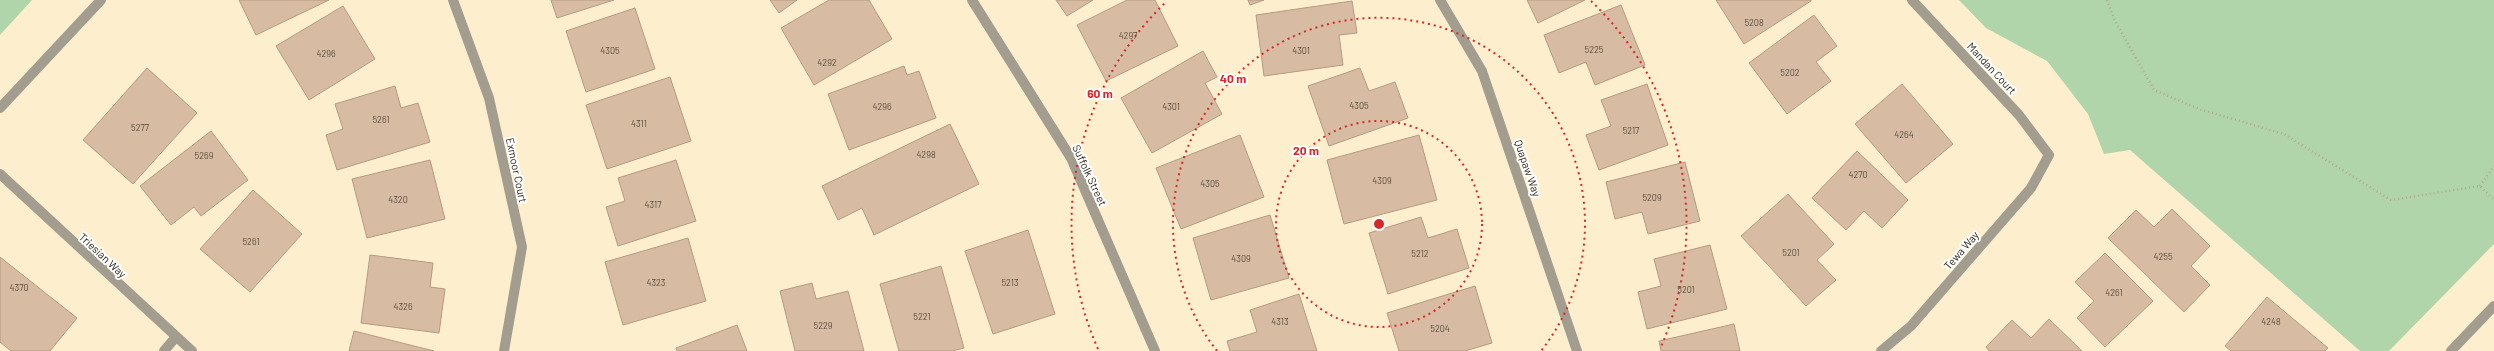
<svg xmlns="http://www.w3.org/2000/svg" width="2494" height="351" viewBox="0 0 2494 351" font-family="Barlow,sans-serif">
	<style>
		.green { fill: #b1d5ab }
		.building { fill: #d7bba2; stroke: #b59a82 }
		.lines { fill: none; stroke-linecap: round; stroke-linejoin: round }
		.path { stroke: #b2a88d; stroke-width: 2.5; stroke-dasharray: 1 3; stroke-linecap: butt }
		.street { stroke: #a29d8f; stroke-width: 10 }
		.ring { fill: none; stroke: #d62828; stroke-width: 2; stroke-dasharray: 2 4 }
		.labels { text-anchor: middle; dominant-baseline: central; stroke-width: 4; stroke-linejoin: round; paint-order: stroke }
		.number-label { font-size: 9px; fill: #584d3d }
		.street-label { font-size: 11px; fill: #2d281b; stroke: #fdfdfd }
		.centre { fill: #d62828; stroke: #fdfdfd; stroke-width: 2 }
		.ring-label { font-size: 12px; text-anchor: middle; font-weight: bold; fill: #d62828; stroke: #fdfdfd; stroke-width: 4; stroke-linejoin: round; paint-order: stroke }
	</style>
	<rect width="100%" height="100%" fill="#fdefcd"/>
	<!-- green -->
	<g class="green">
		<path d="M0,0H32L0,35Z"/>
		<path d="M1959,0H2494V244L2389,351H2360L2130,150L2104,154L2088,114L2047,61L1986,28Z"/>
	</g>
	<!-- building -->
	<g class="building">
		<path d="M239,0H329L256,35Z"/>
		<path d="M551,0H614L557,18Z"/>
		<path d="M770,0H797L779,13Z"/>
		<path d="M829,0H869L892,39L814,85L781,28Z"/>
		<path d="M1056,0H1093L1067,16Z"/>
		<path d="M1127,0H1155L1178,46L1106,81L1077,25Z"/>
		<path d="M1248,0H1264L1250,5Z"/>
		<path d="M1527,0H1585L1538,23Z"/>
		<path d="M1716,0H1811V1L1744,44Z"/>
		<path d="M1352,1L1357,33L1339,35L1343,65L1264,76L1256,15Z"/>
		<path d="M1621,5L1645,65L1595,85L1586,62L1559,73L1544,35Z"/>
		<path d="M343,6L375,59L309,100L276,46Z"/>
		<path d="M635,8L655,69L586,92L566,31Z"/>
		<path d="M1814,15L1837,46L1816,62L1831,81L1787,114L1749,63Z"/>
		<path d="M1203,51L1217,77L1205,83L1222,114L1152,153L1121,98Z"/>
		<path d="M904,66L907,75L919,71L936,118L849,150L828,94Z"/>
		<path d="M147,68L197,113L133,184L83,140Z"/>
		<path d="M1360,68L1369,91L1395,82L1408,118L1329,146L1308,86Z"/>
		<path d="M670,77L691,141L607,169L586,105Z"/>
		<path d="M1647,84L1668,145L1599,170L1586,135L1611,126L1601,100Z"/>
		<path d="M1902,84L1953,144L1906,183L1855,124Z"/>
		<path d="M395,86L401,108L418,103L430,142L337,170L326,135L343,129L335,104Z"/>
		<path d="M950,124L979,184L874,235L862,208L838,220L822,186Z"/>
		<path d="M211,131L248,180L201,216L194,207L171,225L140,186Z"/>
		<path d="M1240,135L1264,197L1181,229L1156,168Z"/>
		<path d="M1419,135L1437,200L1344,224L1327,160Z"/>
		<path d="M1857,151L1908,200L1882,228L1864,211L1846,230L1812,198Z"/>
		<path d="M430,160L445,219L367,238L352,179Z"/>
		<path d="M676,160L696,221L618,246L606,207L625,201L618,178Z"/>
		<path d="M1685,162L1700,221L1648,234L1642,212L1615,219L1606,182Z"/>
		<path d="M253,190L302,234L250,292L200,249Z"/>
		<path d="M1788,194L1834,244L1817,260L1836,280L1806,306L1741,236Z"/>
		<path d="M2172,209L2210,246L2191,266L2210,285L2184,312L2108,238L2136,210L2154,227Z"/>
		<path d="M1270,215L1289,278L1211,300L1193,238Z"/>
		<path d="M1421,217L1428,238L1457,229L1469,268L1388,294L1369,233Z"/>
		<path d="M1028,230L1055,314L993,334L965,251Z"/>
		<path d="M688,238L706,301L623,325L605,262Z"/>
		<path d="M1710,245L1727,309L1647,329L1638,292L1661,286L1654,259Z"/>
		<path d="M2105,253L2153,301L2105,347L2077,318L2094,301L2075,282Z"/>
		<path d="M370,255L433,263L430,287L445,289L439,333L361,323Z"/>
		<path d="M0,257L77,318L50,351H11L0,342Z"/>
		<path d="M941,266L964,348L952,351H899L880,284Z"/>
		<path d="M812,283L816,299L848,291L864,351H795L780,291Z"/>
		<path d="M1475,286L1492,343L1465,351H1399L1387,313Z"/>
		<path d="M1299,294L1317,351H1230L1227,341L1257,332L1250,310Z"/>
		<path d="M2267,297L2328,348L2325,351H2231L2225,346Z"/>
		<path d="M2049,319L2082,351H1989L1986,347L2012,320L2031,338Z"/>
		<path d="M1734,324L1740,351H1661L1659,341Z"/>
		<path d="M737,325L747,351H677L676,348Z"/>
		<path d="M354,331L434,351H349Z"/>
	</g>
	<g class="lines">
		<!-- path -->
		<g class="path">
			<path d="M2107,0L2115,21L2154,90L2199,109L2284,134L2391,200L2480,186L2494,200"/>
			<path d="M2480,186L2494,166"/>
		</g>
		<!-- street -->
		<g class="street">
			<path d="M453,0L489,98L522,247L504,351"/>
			<path d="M972,0L1071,158L1155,351"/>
			<path d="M1440,0L1482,71L1577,351"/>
			<path d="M0,108L101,0"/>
			<path d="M0,174L192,351"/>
			<path d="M164,351L175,338"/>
			<path d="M1881,351L1911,326L2031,188L2049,155L2019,115L1912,0"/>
			<path d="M2451,351L2494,306"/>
		</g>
	</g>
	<!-- distance rings -->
	<g class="ring">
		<circle cx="1379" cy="224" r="103"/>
		<path d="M1217 351A206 206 0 1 1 1541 351"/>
		<path d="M1098 349A308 308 0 0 1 1167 1M1591 1A308 308 0 0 1 1660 349"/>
	</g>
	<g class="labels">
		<!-- number labels -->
		<g class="number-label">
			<text x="1754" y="22">5208</text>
			<text x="1128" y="35">4297</text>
			<text x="1594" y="49">5225</text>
			<text x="610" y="50">4305</text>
			<text x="1301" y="50">4301</text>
			<text x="326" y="53">4296</text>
			<text x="827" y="62">4292</text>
			<text x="1790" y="72">5202</text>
			<text x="1359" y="105">4305</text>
			<text x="882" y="106">4296</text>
			<text x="1171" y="106">4301</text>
			<text x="381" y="119">5261</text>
			<text x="639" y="123">4311</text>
			<text x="140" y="127">5277</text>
			<text x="1631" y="130">5217</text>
			<text x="1904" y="134">4264</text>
			<text x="926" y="154">4298</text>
			<text x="204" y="155">5269</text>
			<text x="1858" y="174">4270</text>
			<text x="1382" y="180">4309</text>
			<text x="1210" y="183">4305</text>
			<text x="1652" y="197">5209</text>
			<text x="398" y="199">4320</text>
			<text x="653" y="204">4317</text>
			<text x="251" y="241">5261</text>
			<text x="1791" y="252">5201</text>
			<text x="1420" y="253">5212</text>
			<text x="2163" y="256">4255</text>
			<text x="1241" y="258">4309</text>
			<text x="656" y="282">4323</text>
			<text x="1010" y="282">5213</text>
			<text x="19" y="287">4370</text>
			<text x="1686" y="289">5201</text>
			<text x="2114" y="292">4261</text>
			<text x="403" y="306">4326</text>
			<text x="922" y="316">5221</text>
			<text x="1280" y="321">4313</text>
			<text x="2271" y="321">4248</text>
			<text x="823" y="325">5229</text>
			<text x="1440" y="328">5204</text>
		</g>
		<!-- street labels -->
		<g class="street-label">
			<text transform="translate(1992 68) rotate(47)">Mandan Court</text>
			<text transform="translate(1528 168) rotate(71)">Quapaw Way</text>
			<text transform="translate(517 170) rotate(78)">Exmoor Court</text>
			<text transform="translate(1090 175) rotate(65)">Suffolk Street</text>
			<text transform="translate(1961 250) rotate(-49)">Tewa Way</text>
			<text transform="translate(103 255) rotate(43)">Triesian Way</text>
		</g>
	</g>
	<circle cx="1379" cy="224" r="6" class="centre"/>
	<g class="ring-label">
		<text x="1233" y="83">40 m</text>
		<text x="1100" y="98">60 m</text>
		<text x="1306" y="155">20 m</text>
	</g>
</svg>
